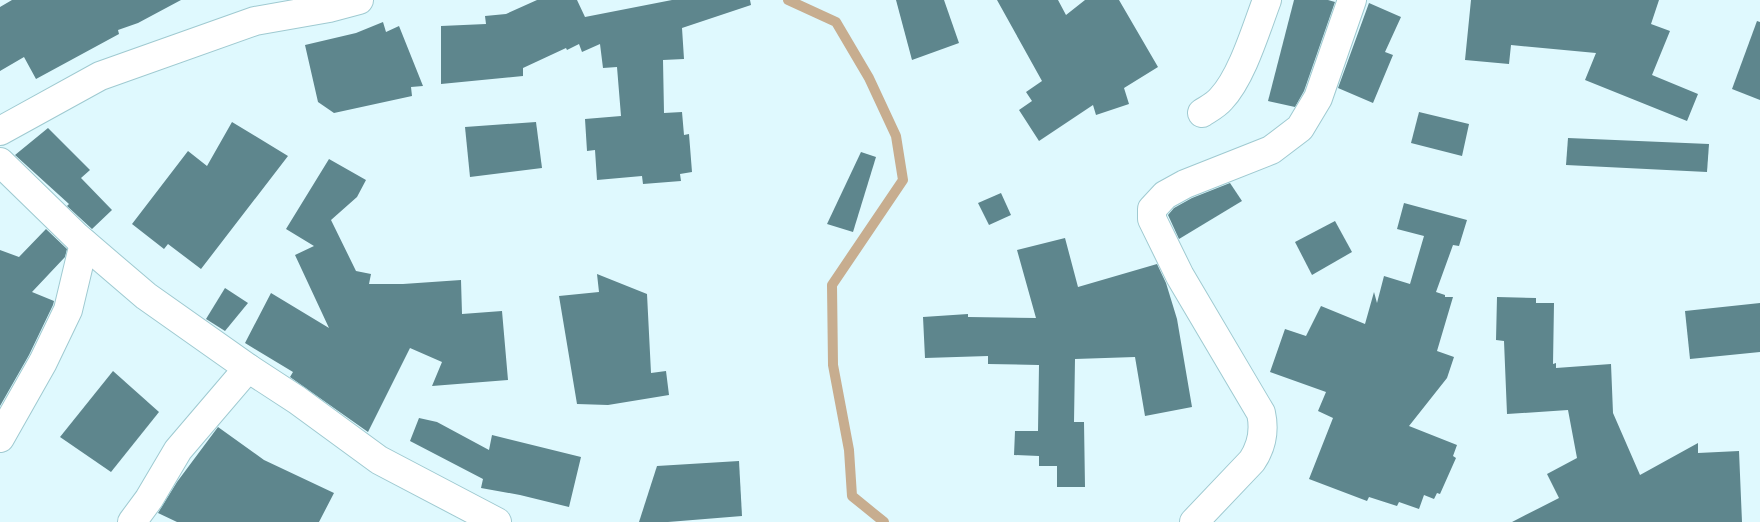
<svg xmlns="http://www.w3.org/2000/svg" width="1760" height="522" viewBox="0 0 1760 522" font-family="Merriweather,serif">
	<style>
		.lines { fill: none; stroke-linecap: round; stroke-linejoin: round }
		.stream { stroke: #c7ad8f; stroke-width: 10 }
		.building { fill: #5e868d }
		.minor-casing { stroke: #9fcad1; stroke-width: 30 }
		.minor { stroke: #fff; stroke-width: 28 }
	</style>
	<rect width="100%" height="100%" fill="#dff9fe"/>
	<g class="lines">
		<!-- stream -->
		<path class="stream" d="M788,0L836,22L869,78L896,136L903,180L832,285L833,365L849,450L852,496L884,522"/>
	</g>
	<!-- building -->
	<g class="building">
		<path d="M12,0H181L138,23L118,30L119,34L36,79L24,57L0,71V7Z"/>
		<path d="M537,0H577L585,17L672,0H750L751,5L682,28L684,59L663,60L664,113L682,112L684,135L689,134L692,172L680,174L681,181L643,184L642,176L597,180L595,150L587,151L585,119L621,116L617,67L603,68L600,44L582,52L579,44L567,50L566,48L523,68V76L441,84V26L486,24L485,16L506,14Z"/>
		<path d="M896,0H944L959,43L912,60Z"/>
		<path d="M997,0H1058L1066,15L1085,0H1119L1158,67L1124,88L1129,104L1096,115L1093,105L1039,141L1019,110L1032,101L1026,92L1042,81Z"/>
		<path d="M1294,0H1328L1335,2L1304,91L1295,107L1268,101Z"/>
		<path d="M1471,0H1659L1651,24L1670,31L1652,75L1698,94L1687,121L1585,80L1596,53L1511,45L1509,64L1465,60Z"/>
		<path d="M1369,3L1401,17L1385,52L1393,55L1373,103L1338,88Z"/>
		<path d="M1757,21L1760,22V100L1732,89Z"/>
		<path d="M383,22L386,32L399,26L423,86L411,87L412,96L334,113L318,102L305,45L356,33Z"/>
		<path d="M1419,112L1469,124L1462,156L1411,143Z"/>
		<path d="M232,122L288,156L201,269L168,244L164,249L132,224L188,151L207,166Z"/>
		<path d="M536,122L542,168L470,177L465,127Z"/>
		<path d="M48,128L90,170L81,178L112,210L92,229L67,206L69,204L15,155Z"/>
		<path d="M1568,138L1709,144L1707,172L1566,165Z"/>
		<path d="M861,152L876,157L853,232L827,224Z"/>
		<path d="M329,159L366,180L357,197L331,220L356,271L371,274L369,284H403L461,280L462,314L502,311L508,380L432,386L442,362L410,348L368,432L290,377L293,372L245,343L271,293L329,328L295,255L314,246L286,229Z"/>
		<path d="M1230,183L1242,201L1179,239L1168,215L1174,208L1192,198Z"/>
		<path d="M1001,193L1011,215L989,225L978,203Z"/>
		<path d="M1404,203L1467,220L1459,246L1453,245L1436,292L1445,295V297H1453L1437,351L1454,357L1447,378L1409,426L1457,445L1453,456L1456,458L1440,494L1437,493L1434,499L1424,495L1419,509L1399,502L1397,506L1369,497L1367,501L1309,479L1333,418L1318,411L1326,392L1270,372L1285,329L1306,336L1321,306L1365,324L1374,292L1377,303L1384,276L1410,284L1424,236L1397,229Z"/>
		<path d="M1335,221L1352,252L1312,275L1295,242Z"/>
		<path d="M46,229L67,249L65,257L32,292L54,301L53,305L29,355L0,406V250L19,257Z"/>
		<path d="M1065,238L1078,287L1157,264L1166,283L1177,319L1192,407L1145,416L1135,357L1075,359L1074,422H1084L1085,487H1057V466H1039V456L1014,455L1015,431H1038L1039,365L988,364V356L925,358L923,317L968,314V317L1036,318L1017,250Z"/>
		<path d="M597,274L647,294L651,373L666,371L669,395L608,405L577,404L559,296L599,292Z"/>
		<path d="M225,288L248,303L225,331L206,319Z"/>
		<path d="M1497,297L1536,298V303H1554L1553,364L1556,363V368L1611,364L1613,413L1640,475L1698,443V453L1739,451L1742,522H1512L1559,498L1547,474L1577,458L1568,410L1507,414L1504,341L1496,340Z"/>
		<path d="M1760,303V352L1690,359L1685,311Z"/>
		<path d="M113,371L159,412L111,472L60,437Z"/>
		<path d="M419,418L437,422L489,450L492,435L581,457L569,507L520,495L481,488L483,479L410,441Z"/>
		<path d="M218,427L264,460L334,493L319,522H177L158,513L177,482Z"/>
		<path d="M739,461L742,516L668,522H639L657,466Z"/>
	</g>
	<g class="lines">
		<defs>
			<g id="minor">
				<path d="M1202,113C1208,109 1216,105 1221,99C1242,77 1256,29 1267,0"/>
				<path d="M0,131L100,76L255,21L329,8L359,0"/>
				<path d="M0,162L77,237L146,296L248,368L297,400L379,460L497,522"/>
				<path d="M0,438L43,362L68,310L84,243"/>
				<path d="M132,522L149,499L178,450L248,368"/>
				<path d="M1194,522L1252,461C1262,446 1265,431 1261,413L1180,276L1152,219V209L1165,195L1185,184L1271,150L1300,128L1318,98L1352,0"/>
			</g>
		</defs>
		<!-- minor casing -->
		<use href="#minor" class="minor-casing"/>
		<!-- minor -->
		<use href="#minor" class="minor"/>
	</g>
</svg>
